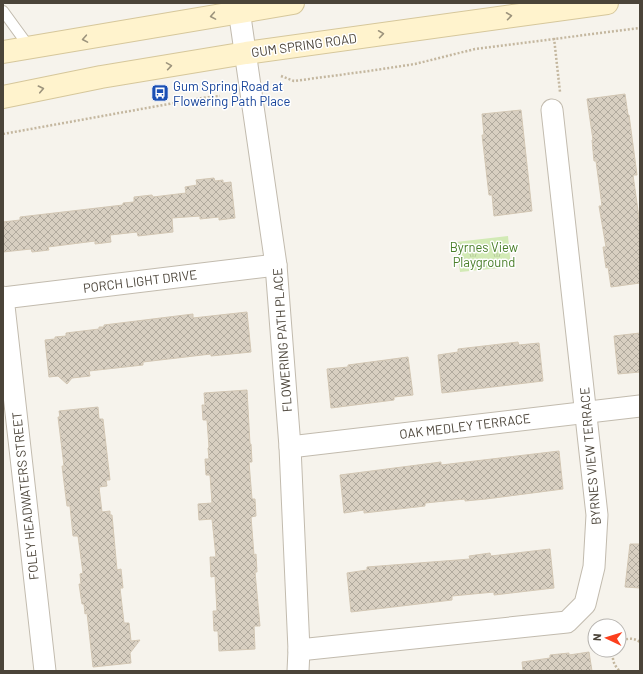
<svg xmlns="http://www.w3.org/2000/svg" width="643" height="674" viewBox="0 0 643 674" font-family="Barlow,sans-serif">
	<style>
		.grass { fill: url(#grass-tufts) }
		.building { fill: url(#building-cross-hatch); stroke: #d3c7b4 }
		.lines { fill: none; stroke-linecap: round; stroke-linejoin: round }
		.service-casing { stroke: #c2bbae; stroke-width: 12 }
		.minor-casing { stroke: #c2bbae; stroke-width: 23 }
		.secondary-casing { stroke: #d6c79b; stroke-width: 24 }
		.path { stroke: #c4b79f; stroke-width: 2.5; stroke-dasharray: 2 2; stroke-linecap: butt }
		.service { stroke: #fff; stroke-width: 10 }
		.minor { stroke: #fff; stroke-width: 21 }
		.secondary { stroke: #fff3cd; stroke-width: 22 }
		.oneway { stroke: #9c937c }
		.labels { text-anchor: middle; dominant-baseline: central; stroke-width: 3; stroke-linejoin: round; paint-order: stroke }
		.street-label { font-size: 13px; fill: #4b4439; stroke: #fff }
		.transit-label { font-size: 13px; fill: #164399; stroke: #fff; text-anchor: start }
		.park-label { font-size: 13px; fill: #4a7f2a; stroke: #fff }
	</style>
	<defs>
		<pattern id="grass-tufts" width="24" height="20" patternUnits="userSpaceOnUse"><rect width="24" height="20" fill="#d2eab5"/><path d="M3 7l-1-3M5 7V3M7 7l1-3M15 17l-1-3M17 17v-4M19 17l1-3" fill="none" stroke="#b6ca9c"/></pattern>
		<pattern id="building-cross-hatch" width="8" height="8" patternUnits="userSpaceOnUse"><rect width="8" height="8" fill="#d8cfc1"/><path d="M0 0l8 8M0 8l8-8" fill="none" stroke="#b1aa9e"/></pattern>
	</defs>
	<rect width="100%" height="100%" fill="#f6f3ec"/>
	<!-- grass -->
	<path class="grass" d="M508,236L511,267L460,272L456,242Z"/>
	<!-- building -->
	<g class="building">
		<path d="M625,94L628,115H629L637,175H633L640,225V283L611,287L608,267L606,268L603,247H606L599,206H602L596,161H594L592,140H593L587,99Z"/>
		<path d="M521,110L532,211L494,216L492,195H489L482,135H484L482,114Z"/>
		<path d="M214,178L215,181L223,180V183L231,182L235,218L219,220V217L200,219V216L172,218L173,232L138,236L137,232L110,235L111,242L95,244V241L48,247L49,250L32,252L31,249L3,252V222L20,220V217L123,205V203L134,202V197L152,195L153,197L186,193L185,187L197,185L196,180Z"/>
		<path d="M247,312L251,352L211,356V354L143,362V365L89,371L90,376L72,378L67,384L58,376L49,377L45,340L55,339V337L66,336V333L99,329V327H104V325L193,314V318Z"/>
		<path d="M640,333V372L618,374L614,336Z"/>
		<path d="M518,342L519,345L539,343L543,381L442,393L438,355L458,352V349Z"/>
		<path d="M408,357L413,395L394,397V400L331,408L327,369L348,367V365Z"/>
		<path d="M247,390L250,444H251L252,462H249L252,499H255L256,516L251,517L254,555L256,554L257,572H255L260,626H254L255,649L219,651L218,631H214L213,611H217L215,576L211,577L210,557H216L212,519L199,520L198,504L212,503L210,475H206L205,459H209L208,448L209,447L207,420H203L202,405H205L204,393Z"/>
		<path d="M98,407L99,419H103L110,480H106L107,486L99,487L102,512L110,511V515H112L117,570L121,569L123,588H120L124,623H129L131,641L140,640L130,653L131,663L93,667L87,613L85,614L84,604H82L79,584H81L80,574L83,573L78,536H73L70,506H67L62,466H64L58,417H60L59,411Z"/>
		<path d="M559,451L563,489L486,499L465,501V499L425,503V506L364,513V510L344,513L340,475L441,462V465Z"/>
		<path d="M630,544H640V588L625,587Z"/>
		<path d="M550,549L554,588L494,595V592L452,596V600L351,612L347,573L367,570V567L470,559L469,556L490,553L491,556Z"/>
		<path d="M589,652L592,671H523L522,662L550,658V655L569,653V655Z"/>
	</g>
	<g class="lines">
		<defs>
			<path id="service" d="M3,11L30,48"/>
			<g id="minor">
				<path d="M238,3L276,265L290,447L299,650L298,671"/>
				<path d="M3,297L45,671"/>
				<path d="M3,298L276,265"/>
				<path d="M290,447L640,406"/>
				<path d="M299,650L567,622L585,604L594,567L597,515L552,110"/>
			</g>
			<g id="secondary">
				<path d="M3,52L293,3"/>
				<path d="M3,97L101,77L246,53L607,3"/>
			</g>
		</defs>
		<!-- service casing -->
		<use href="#service" class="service-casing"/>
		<!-- minor casing -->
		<use href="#minor" class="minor-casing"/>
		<!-- secondary casing -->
		<use href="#secondary" class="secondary-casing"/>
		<!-- path -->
		<g class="path">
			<path d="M554,38L560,92"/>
			<path d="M281,76L294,81L369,71L415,64L475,49L640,28"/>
			<path d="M3,134L202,98L220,96"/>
			<path d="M619,643C625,638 633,637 640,642"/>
			<path d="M614,650C611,658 614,666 620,671"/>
		</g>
		<!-- service -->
		<use href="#service" class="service"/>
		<!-- minor -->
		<use href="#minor" class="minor"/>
		<!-- secondary -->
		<use href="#secondary" class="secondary"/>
	</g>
	<!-- one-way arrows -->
	<defs><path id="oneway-chevron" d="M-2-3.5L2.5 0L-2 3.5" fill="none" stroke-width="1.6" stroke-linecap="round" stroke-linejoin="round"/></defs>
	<g class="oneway">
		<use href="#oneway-chevron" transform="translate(213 16) rotate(170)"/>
		<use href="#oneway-chevron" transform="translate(509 16) rotate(-8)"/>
		<use href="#oneway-chevron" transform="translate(381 34) rotate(-8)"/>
		<use href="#oneway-chevron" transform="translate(85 39) rotate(170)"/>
		<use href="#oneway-chevron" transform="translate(169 66) rotate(-9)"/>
		<use href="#oneway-chevron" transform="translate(41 89) rotate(-12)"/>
	</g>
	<!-- icons -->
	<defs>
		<symbol id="bus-square" viewBox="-11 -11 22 22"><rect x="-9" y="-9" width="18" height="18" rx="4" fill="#1a4fb4" stroke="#fff"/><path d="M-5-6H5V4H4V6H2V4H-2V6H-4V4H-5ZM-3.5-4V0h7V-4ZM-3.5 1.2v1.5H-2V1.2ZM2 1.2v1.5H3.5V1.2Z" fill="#fff"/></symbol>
	</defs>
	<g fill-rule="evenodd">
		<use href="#bus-square" x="150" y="83" width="20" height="20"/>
	</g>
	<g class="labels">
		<!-- street labels -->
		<g class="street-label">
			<text transform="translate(304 45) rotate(-8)">GUM SPRING ROAD</text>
			<text transform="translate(140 281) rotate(-7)">PORCH LIGHT DRIVE</text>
			<text transform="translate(282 340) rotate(-94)">FLOWERING PATH PLACE</text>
			<text transform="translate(465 426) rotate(-7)">OAK MEDLEY TERRACE</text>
			<text transform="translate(590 456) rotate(-95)">BYRNES VIEW TERRACE</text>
			<text transform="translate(25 496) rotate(-96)">FOLEY HEADWATERS STREET</text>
		</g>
		<!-- transit labels -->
		<g class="transit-label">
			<text x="173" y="86">Gum Spring Road at<tspan x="173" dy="15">Flowering Path Place</tspan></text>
		</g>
		<!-- park labels -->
		<g class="park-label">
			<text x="484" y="247">Byrnes View<tspan x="484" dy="15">Playground</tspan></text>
		</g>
	</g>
	<!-- border -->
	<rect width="643" height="674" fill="none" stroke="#4b4439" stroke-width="8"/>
	<!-- north arrow -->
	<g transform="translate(607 638) rotate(274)"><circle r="19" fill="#ffffff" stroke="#b7b4b0"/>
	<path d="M0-3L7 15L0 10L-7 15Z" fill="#fc3f1d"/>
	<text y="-6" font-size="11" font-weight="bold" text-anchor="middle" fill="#4b4439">N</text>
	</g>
</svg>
